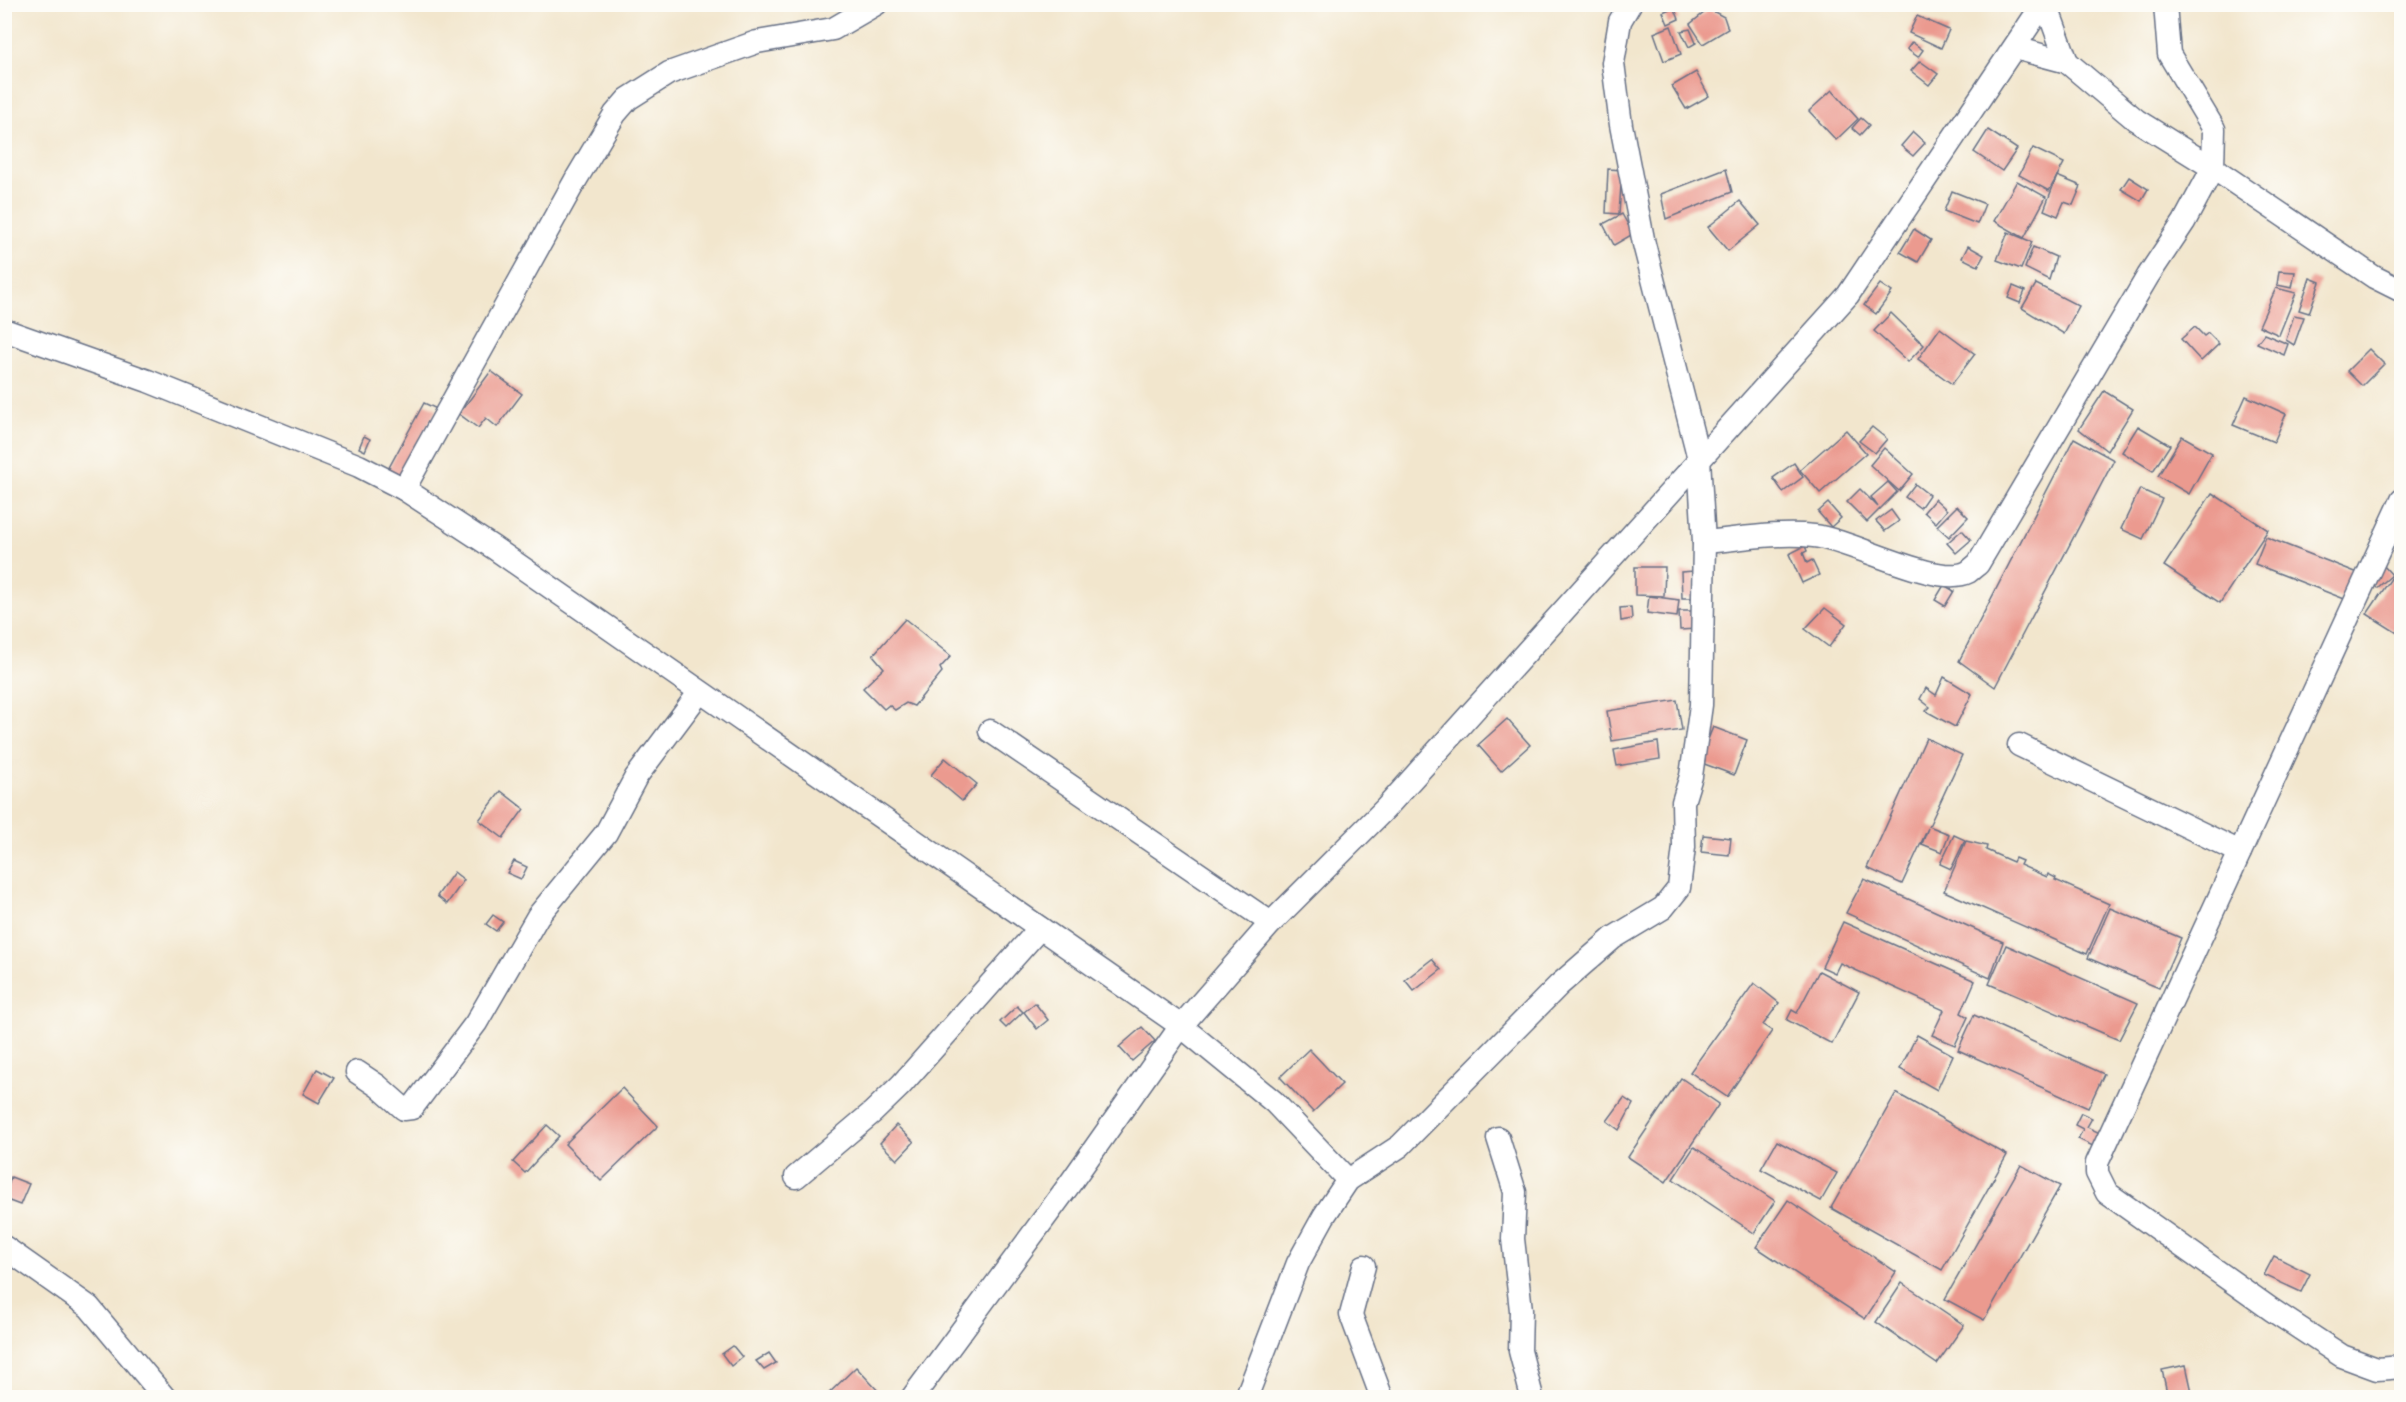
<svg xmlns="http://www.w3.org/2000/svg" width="2406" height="1402" viewBox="0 0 2406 1402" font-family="'Old Standard TT',serif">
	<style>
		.building { fill: #eb9a8f }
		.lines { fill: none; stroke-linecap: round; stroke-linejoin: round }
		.street-casing { stroke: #666f85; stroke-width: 25 }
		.street { stroke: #fff; stroke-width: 22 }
	</style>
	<rect width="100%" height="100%" fill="#fdfcf7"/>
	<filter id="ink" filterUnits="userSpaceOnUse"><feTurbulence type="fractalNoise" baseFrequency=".0167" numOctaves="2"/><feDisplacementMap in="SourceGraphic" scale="12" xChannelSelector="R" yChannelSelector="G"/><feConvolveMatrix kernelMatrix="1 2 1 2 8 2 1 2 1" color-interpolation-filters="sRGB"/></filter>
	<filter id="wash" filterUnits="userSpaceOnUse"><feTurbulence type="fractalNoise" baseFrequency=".008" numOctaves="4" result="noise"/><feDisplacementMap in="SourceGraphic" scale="24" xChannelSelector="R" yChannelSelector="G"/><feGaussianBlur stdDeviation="1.35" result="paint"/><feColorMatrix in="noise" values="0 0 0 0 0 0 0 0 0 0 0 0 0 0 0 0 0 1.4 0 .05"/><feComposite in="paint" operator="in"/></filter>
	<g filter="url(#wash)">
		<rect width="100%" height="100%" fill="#f2e6cd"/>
		<g id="blocks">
			<!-- building -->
			<g class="building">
				<path d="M1674,7L1679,19L1668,24L1663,12Z"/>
				<path d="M1709,9L1724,17L1728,29L1703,44L1690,24Z"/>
				<path d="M1917,16L1949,30L1941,48L1909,33Z"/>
				<path d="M1671,26L1681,54L1664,61L1654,33Z"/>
				<path d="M1690,29L1696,43L1689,47L1681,31Z"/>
				<path d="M1912,42L1923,50L1918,57L1907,49Z"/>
				<path d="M1920,61L1938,74L1929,85L1911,71Z"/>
				<path d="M1696,72L1709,96L1686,109L1672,86Z"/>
				<path d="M1832,90L1858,119L1836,140L1809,111Z"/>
				<path d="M1861,118L1869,125L1860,135L1852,128Z"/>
				<path d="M1988,130L2017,149L2002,171L1974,152Z"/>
				<path d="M1913,132L1925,143L1913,156L1901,146Z"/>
				<path d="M2033,148L2064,163L2049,191L2019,175Z"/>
				<path d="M1608,169L1622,170L1619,214L1606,213Z"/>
				<path d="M1726,169L1732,192L1666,219L1661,194Z"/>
				<path d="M2057,176L2081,186L2073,205L2064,202L2058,216L2044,210Z"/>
				<path d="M2129,177L2148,189L2141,201L2121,189Z"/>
				<path d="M2017,181L2046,197L2024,238L1994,221Z"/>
				<path d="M1952,191L1985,204L1977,224L1944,211Z"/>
				<path d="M1740,201L1760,225L1728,251L1708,227Z"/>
				<path d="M1622,214L1633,234L1614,245L1603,224Z"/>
				<path d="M1914,229L1931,240L1918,262L1900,252Z"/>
				<path d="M2008,232L2032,242L2021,269L1997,260Z"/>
				<path d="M1968,246L1984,255L1978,266L1962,258Z"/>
				<path d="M2033,247L2056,257L2049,280L2025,268Z"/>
				<path d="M2279,271L2295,272L2292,288L2277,285Z"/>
				<path d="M2310,278L2320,282L2309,313L2299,310Z"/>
				<path d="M1880,284L1892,292L1876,314L1864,305Z"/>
				<path d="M2036,284L2079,306L2064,334L2022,308Z"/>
				<path d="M2013,286L2025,291L2020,303L2008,298Z"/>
				<path d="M2276,288L2296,293L2279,335L2259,326Z"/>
				<path d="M1891,313L1924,345L1908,362L1874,331Z"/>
				<path d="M2294,315L2304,317L2294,345L2286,340Z"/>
				<path d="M2195,327L2204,336L2208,333L2219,344L2201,361L2181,339Z"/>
				<path d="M1940,328L1975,354L1952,384L1918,359Z"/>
				<path d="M2264,334L2288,344L2284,355L2257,343Z"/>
				<path d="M2369,349L2384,364L2362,386L2347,371Z"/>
				<path d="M491,371L522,394L497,427L486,418L478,428L459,414Z"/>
				<path d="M2104,391L2133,409L2107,451L2079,429Z"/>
				<path d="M2246,396L2286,414L2274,442L2233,425Z"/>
				<path d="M424,403L437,409L398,482L385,475Z"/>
				<path d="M2138,426L2170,445L2153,471L2122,452Z"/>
				<path d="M1872,427L1887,439L1875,453L1859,441Z"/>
				<path d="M1846,430L1866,453L1820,493L1800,470Z"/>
				<path d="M364,436L370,439L365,451L359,448Z"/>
				<path d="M2182,436L2212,453L2189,494L2158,476Z"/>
				<path d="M2074,438L2114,460L1995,687L1959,661Z"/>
				<path d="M1884,448L1913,474L1899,491L1870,465Z"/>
				<path d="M1794,463L1803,477L1783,492L1773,478Z"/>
				<path d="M1888,482L1897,492L1867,522L1847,502L1860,489L1878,507L1871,497Z"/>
				<path d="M1915,484L1929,495L1920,508L1905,497Z"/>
				<path d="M2140,489L2162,499L2143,539L2121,529Z"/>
				<path d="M2212,493L2268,530L2220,603L2164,566Z"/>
				<path d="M1935,499L1947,510L1936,523L1924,512Z"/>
				<path d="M1828,503L1841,518L1831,527L1818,512Z"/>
				<path d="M1957,506L1968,517L1949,537L1937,526Z"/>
				<path d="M1891,510L1899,521L1885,531L1876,521Z"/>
				<path d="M1962,530L1971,540L1956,553L1947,543Z"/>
				<path d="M2266,537L2358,573L2347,600L2255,564Z"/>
				<path d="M1805,546L1807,551L1803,553L1807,563L1812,560L1819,575L1802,583L1789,554Z"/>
				<path d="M2383,565L2392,575L2377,588L2367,577Z"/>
				<path d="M1635,567H1665L1664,596L1635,595Z"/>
				<path d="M1694,571V598H1682L1681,572Z"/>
				<path d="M2394,574L2402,579V636L2367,614Z"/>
				<path d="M1944,585L1954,591L1945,606L1935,600Z"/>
				<path d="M1649,596L1679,600L1677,617L1647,613Z"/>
				<path d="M1631,607L1632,619L1621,621L1620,608Z"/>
				<path d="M1825,608L1846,624L1829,647L1805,629Z"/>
				<path d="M1679,611H1695L1696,629L1680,630Z"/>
				<path d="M905,619L951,656L940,668L942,672L914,706L906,703L895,710L889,705L884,709L863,688L884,668L873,655Z"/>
				<path d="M1944,677L1972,694L1955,727L1926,711L1930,707L1920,699L1926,688L1936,695Z"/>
				<path d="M1677,700L1682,730L1612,741L1607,711Z"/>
				<path d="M1507,719L1530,745L1501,771L1478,745Z"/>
				<path d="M1713,727L1747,740L1734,775L1699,762Z"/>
				<path d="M1926,738L1962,755L1929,826L1949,834L1942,852L1922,844L1928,828L1902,884L1867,868Z"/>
				<path d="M1658,742L1660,759L1617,766L1614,750Z"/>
				<path d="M945,758L977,784L962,801L931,775Z"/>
				<path d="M501,791L524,809L503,838L479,820Z"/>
				<path d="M1703,835L1731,838L1729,855L1701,852Z"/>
				<path d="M1954,835L1965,840L1951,869L1940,864Z"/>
				<path d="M1966,841L1987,846L1986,850L2013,862L2015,858L2022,861L2020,865L2047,877L2048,874L2056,878L2055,880L2109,904L2087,954L1944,891Z"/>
				<path d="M514,861L527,867L521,879L507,873Z"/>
				<path d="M454,872L464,880L447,904L437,896Z"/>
				<path d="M1864,879L2003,942L1990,978L1846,913Z"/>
				<path d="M2110,908L2181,938L2159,988L2088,958Z"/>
				<path d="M493,915L503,922L496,931L486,924Z"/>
				<path d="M1843,922L1975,981L1961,1013L1968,1017L1955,1045L1932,1035L1944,1010L1840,963L1835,973L1822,967Z"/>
				<path d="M2006,945L2138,1003L2119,1040L1989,984Z"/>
				<path d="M1432,959L1441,970L1414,991L1405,980Z"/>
				<path d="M1819,971L1859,992L1832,1044L1787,1020L1792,1010L1797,1013Z"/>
				<path d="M1754,983L1779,1003L1763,1025L1772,1031L1727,1097L1690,1072Z"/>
				<path d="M1035,1003L1048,1020L1037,1029L1024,1012Z"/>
				<path d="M1017,1006L1023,1012L1006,1028L1000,1022Z"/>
				<path d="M1974,1015L2104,1074L2088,1108L1958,1050Z"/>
				<path d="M1142,1027L1155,1041L1132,1061L1119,1047Z"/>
				<path d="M1917,1035L1953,1055L1937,1090L1900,1069Z"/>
				<path d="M1309,1049L1342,1084L1313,1112L1280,1077Z"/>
				<path d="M317,1069L334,1078L319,1103L303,1094Z"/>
				<path d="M1681,1078L1719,1104L1666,1182L1628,1157Z"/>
				<path d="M622,1088L658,1126L601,1181L565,1144Z"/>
				<path d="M1896,1093L2007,1155L1942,1270L1831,1208Z"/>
				<path d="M1624,1098L1633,1104L1619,1130L1607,1121Z"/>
				<path d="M2081,1113L2092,1118L2087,1127L2102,1134L2095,1147L2078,1139L2083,1129L2075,1125Z"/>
				<path d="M547,1125L559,1136L525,1173L513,1162Z"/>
				<path d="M896,1125L914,1142L897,1160L880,1143Z"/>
				<path d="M1777,1141L1837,1173L1821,1201L1761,1169Z"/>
				<path d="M1694,1147L1775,1201L1754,1233L1673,1179Z"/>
				<path d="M2021,1165L2060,1186L1984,1320L1945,1299Z"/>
				<path d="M11,1177L29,1184L20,1205L4,1199Z"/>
				<path d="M1788,1200L1896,1272L1865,1319L1756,1247Z"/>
				<path d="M2274,1256L2310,1274L2301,1292L2264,1275Z"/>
				<path d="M1902,1283L1964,1325L1937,1364L1876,1322Z"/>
				<path d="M733,1346L742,1357L731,1366L722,1354Z"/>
				<path d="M769,1353L776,1363L764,1370L756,1361Z"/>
				<path d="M2186,1365L2192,1392L2168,1397L2162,1370Z"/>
				<path d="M856,1367L881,1394L878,1398H824Z"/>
			</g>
		</g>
	</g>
	<g filter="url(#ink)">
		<use href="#blocks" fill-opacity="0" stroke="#666f85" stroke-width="1.5"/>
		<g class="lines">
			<defs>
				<g id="street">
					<path d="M2046,4L2067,62"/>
					<path d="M2015,48L2067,62L2136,120L2213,168L2374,277L2402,291"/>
					<path d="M4,330L148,381L359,466L404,489L494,548L1181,1026L1271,923L1385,809L1848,295L2043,4"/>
					<path d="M404,489L575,181L615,114L628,99L669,73L757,42L833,29L876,4"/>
					<path d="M2402,500L2097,1163V1173L2107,1193L2272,1310L2342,1356L2377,1369L2402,1367"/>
					<path d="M1704,542C1739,539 1778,532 1814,536C1852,540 1937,588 1968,572C1971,570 1975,566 1978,564L2148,276L2184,222L2213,168L2214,129L2169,54L2165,4"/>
					<path d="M990,731L1271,923"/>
					<path d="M2019,745L2240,852"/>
					<path d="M357,1072L378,1086L404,1109L412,1108L476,1023L538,916L606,833L636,777L699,693"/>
					<path d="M1498,1138L1515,1192L1513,1239L1521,1310L1520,1351L1531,1393L1530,1398"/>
					<path d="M796,1177L873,1112L901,1085L1040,928"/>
					<path d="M4,1247L89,1307L165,1398"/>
					<path d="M1364,1266L1351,1315L1382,1398"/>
					<path d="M912,1398L1069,1185L1181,1026L1274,1102L1348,1180"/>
					<path d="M1246,1398L1298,1263L1324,1216L1348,1180L1400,1146L1559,985L1613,938L1663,908L1679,888L1684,847L1683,802L1691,776L1701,705L1704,542L1699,459L1644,244L1621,125L1613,63L1620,21L1630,4"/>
				</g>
			</defs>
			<!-- street casing -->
			<use href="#street" class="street-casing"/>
			<!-- street -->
			<use href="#street" class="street"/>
		</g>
	</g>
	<!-- margin -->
	<rect width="2406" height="1402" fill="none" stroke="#fdfcf7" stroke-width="24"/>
</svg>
